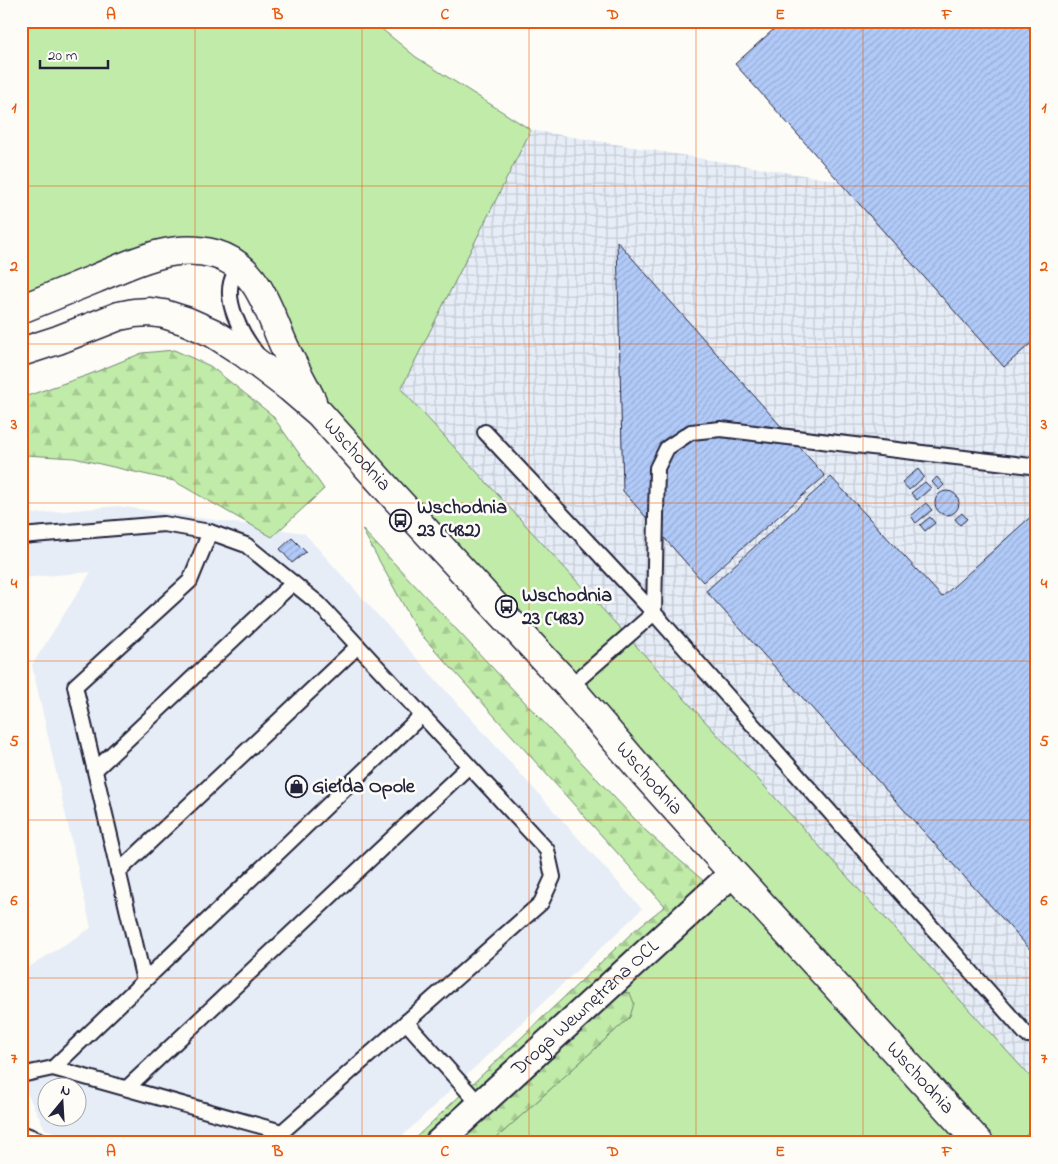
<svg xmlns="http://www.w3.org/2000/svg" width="1058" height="1164" viewBox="0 0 1058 1164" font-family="'Indie Flower',sans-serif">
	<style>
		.built { fill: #e6edf7; fill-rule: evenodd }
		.industrial { fill: url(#industrial-grid) }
		.green { fill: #c0eba8; stroke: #718672 }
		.forest { fill: url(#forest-firs); stroke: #718672 }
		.building { fill: url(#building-hatch); stroke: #22223b }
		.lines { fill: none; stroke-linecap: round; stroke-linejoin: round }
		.lane-casing { stroke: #22223b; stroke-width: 18 }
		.street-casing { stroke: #22223b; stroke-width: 30 }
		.secondary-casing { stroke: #22223b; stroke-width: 31 }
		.lane { stroke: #fdfcf7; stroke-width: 14 }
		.street { stroke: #fdfcf7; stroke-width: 26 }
		.secondary { stroke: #fdfcf7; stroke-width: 28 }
		.grid { fill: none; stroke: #e8590c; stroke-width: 1; stroke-opacity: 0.55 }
		.labels { text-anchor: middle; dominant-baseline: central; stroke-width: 5; stroke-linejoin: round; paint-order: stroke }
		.street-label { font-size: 20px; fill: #22223b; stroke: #fdfcf7 }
		.poi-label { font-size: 20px; font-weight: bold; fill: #22223b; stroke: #fdfcf7; text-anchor: start }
		.neatline { fill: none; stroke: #e8590c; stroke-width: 2 }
		.grid-label { font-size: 16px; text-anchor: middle; font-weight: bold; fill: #e8590c }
	</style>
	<defs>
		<pattern id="industrial-grid" width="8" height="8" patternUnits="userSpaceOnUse" patternTransform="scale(1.25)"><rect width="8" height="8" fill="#e6edf7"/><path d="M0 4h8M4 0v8" fill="none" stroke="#c5cbd5"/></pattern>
		<pattern id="forest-firs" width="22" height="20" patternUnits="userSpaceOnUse" patternTransform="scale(1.25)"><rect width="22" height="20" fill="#c0eba8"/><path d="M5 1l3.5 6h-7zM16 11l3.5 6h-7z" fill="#a5c992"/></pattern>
		<pattern id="building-hatch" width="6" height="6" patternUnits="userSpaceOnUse" patternTransform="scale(1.25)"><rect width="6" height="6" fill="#b1caf8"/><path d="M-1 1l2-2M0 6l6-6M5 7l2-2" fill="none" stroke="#98add6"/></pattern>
	</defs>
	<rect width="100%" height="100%" fill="#fdfcf7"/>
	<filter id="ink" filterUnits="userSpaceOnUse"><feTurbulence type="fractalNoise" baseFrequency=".02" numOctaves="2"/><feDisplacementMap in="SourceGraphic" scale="10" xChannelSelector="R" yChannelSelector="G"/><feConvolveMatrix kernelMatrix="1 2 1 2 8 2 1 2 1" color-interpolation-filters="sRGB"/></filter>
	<g filter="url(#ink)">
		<!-- built -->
		<g class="built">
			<path d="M118,506L304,533L642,909L395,1143H82L45,1129L21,1081V972L91,928L32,665L91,572L21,578V515ZM48,1086H78V1116H48Z"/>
			<path d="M1037,1126V1143H1017Z"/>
		</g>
		<!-- industrial -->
		<path class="industrial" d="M531,130L1037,214V1084L401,389Z"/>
		<!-- green -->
		<path class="green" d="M26,21H372L416,57L531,130L401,389L1037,1084V1126L1017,1143H491L630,1017L605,990L733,873L319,413L257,286L202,251L21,309V155L23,151Z"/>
		<!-- forest -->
		<g class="forest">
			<path d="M174,350L210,366L272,415L324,489L272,537L174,481L74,458L26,455L21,457V398L88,375L142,353Z"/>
			<path d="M362,529L646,831L714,890L606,990L630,993L634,1003L630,1017L491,1143H410L635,930L665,906L417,630Z"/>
		</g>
		<!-- building -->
		<g class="building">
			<path d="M783,21H1023L1037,37V338L1004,367L735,64Z"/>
			<path d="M617,241L825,476L703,582L623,491Z"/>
			<path d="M918,469L924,477L909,490L902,482Z"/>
			<path d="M831,477L942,597L1037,511V957L706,591Z"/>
			<path d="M937,477L944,485L939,490L932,482Z"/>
			<path d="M925,482L931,488L917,500L911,493Z"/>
			<circle cx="947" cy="503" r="12"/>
			<path d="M926,503L932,510L916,523L911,516Z"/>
			<path d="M962,513L967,519L960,525L955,519Z"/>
			<path d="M930,517L935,523L925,531L920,525Z"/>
			<path d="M292,538L306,552L292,563L280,549Z"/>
		</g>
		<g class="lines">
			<defs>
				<g id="lane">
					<path d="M246,276L238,273L234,275C221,299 242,334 256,353"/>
					<path d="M485,432L654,613L657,468L667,448L691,432L721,429L1031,466L1037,461"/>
					<path d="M21,536L164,524L210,532L246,545L319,604L547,850L553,877L541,903L282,1132L53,1068L21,1075"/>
					<path d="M569,686L582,676L654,613L1027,1035H1037"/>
					<path d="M95,770L293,583"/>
					<path d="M118,872L358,646"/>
					<path d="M144,981L75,686L190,581L210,532"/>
					<path d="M406,1022L480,1105"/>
					<path d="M53,1068L422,715"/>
					<path d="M127,1088L469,766"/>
					<path d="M21,1133L47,1143"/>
				</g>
				<g id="street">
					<path id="s1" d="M438,1143L733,873"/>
				</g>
				<g id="secondary">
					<path d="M21,309C46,299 70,289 95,279C133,263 172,242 215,254C232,259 246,270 256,285C269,305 276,329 286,350C294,368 304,384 312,401"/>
					<path id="s2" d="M21,352L58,340L119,316L134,313L150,312L164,314L186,321L213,333L244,353L290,388L319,413L390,492L569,686L647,777L733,873L979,1143"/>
				</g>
			</defs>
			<!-- lane casing -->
			<use href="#lane" class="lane-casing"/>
			<!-- street casing -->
			<use href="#street" class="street-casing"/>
			<!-- secondary casing -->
			<use href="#secondary" class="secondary-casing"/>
			<!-- lane -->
			<use href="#lane" class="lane"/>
			<!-- street -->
			<use href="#street" class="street"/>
			<!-- secondary -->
			<use href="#secondary" class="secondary"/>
		</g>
	</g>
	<!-- grid -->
	<path class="grid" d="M195,21V1143M362,21V1143M529,21V1143M696,21V1143M863,21V1143M21,186H1037M21,344H1037M21,503H1037M21,661H1037M21,820H1037M21,978H1037"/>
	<!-- icons -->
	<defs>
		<symbol id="bus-ring" viewBox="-11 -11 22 22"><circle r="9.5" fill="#fdfcf7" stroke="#22223b" stroke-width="1.5"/><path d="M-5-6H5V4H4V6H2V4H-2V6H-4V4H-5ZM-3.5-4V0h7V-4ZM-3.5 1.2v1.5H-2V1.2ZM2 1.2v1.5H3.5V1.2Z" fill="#22223b"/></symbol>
		<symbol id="shop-ring" viewBox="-11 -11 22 22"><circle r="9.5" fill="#fdfcf7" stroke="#22223b" stroke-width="1.5"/><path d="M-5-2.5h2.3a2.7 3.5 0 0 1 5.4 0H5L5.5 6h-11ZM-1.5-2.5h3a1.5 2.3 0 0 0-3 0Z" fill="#22223b"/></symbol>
	</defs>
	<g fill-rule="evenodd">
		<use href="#bus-ring" x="388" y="508" width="25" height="25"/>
		<use href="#bus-ring" x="494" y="594" width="25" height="25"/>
		<use href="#shop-ring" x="284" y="774" width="25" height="25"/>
	</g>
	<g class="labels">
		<!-- street labels -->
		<g class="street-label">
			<text stroke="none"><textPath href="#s2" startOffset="392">Wschodnia</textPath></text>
			<text stroke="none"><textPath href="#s2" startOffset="828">Wschodnia</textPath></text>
			<text stroke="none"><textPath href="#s1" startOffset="200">Droga Wewnętrzna OCL</textPath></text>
			<text stroke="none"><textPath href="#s2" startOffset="1232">Wschodnia</textPath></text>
		</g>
		<!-- poi labels -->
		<g class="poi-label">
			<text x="417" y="508">Wschodnia<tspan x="417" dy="23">23 (482)</tspan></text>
			<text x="522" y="596">Wschodnia<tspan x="522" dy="23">23 (483)</tspan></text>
			<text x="312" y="787">Giełda Opole</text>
		</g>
	</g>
	<!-- margin -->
	<rect width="1058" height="1164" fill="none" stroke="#fdfcf7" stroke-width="55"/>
	<!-- north arrow -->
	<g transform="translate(62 1102) rotate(18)"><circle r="24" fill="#fdfcf7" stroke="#a5a5ac"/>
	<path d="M0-4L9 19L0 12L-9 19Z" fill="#22223b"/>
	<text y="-8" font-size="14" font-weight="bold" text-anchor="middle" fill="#22223b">N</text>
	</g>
	<!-- scale -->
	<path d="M40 60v8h68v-8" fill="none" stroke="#22223b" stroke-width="2.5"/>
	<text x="48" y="60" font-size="15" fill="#22223b" stroke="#fdfcf7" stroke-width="4" paint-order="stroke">20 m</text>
	<rect x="28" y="28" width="1002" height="1108" class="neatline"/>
	<g class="grid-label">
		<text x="111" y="19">A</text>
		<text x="278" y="19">B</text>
		<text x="445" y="19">C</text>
		<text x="613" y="19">D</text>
		<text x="780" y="19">E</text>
		<text x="947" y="19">F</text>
		<text x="14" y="112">1</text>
		<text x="1044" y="112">1</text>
		<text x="14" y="271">2</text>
		<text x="1044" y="271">2</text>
		<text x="14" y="429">3</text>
		<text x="1044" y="429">3</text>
		<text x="14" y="588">4</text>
		<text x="1044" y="588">4</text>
		<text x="14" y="746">5</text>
		<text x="1044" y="746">5</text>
		<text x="14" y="905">6</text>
		<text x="1044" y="905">6</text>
		<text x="14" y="1063">7</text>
		<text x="1044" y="1063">7</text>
		<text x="111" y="1156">A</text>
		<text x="278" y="1156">B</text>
		<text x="445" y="1156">C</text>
		<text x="613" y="1156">D</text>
		<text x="780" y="1156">E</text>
		<text x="947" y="1156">F</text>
	</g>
</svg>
